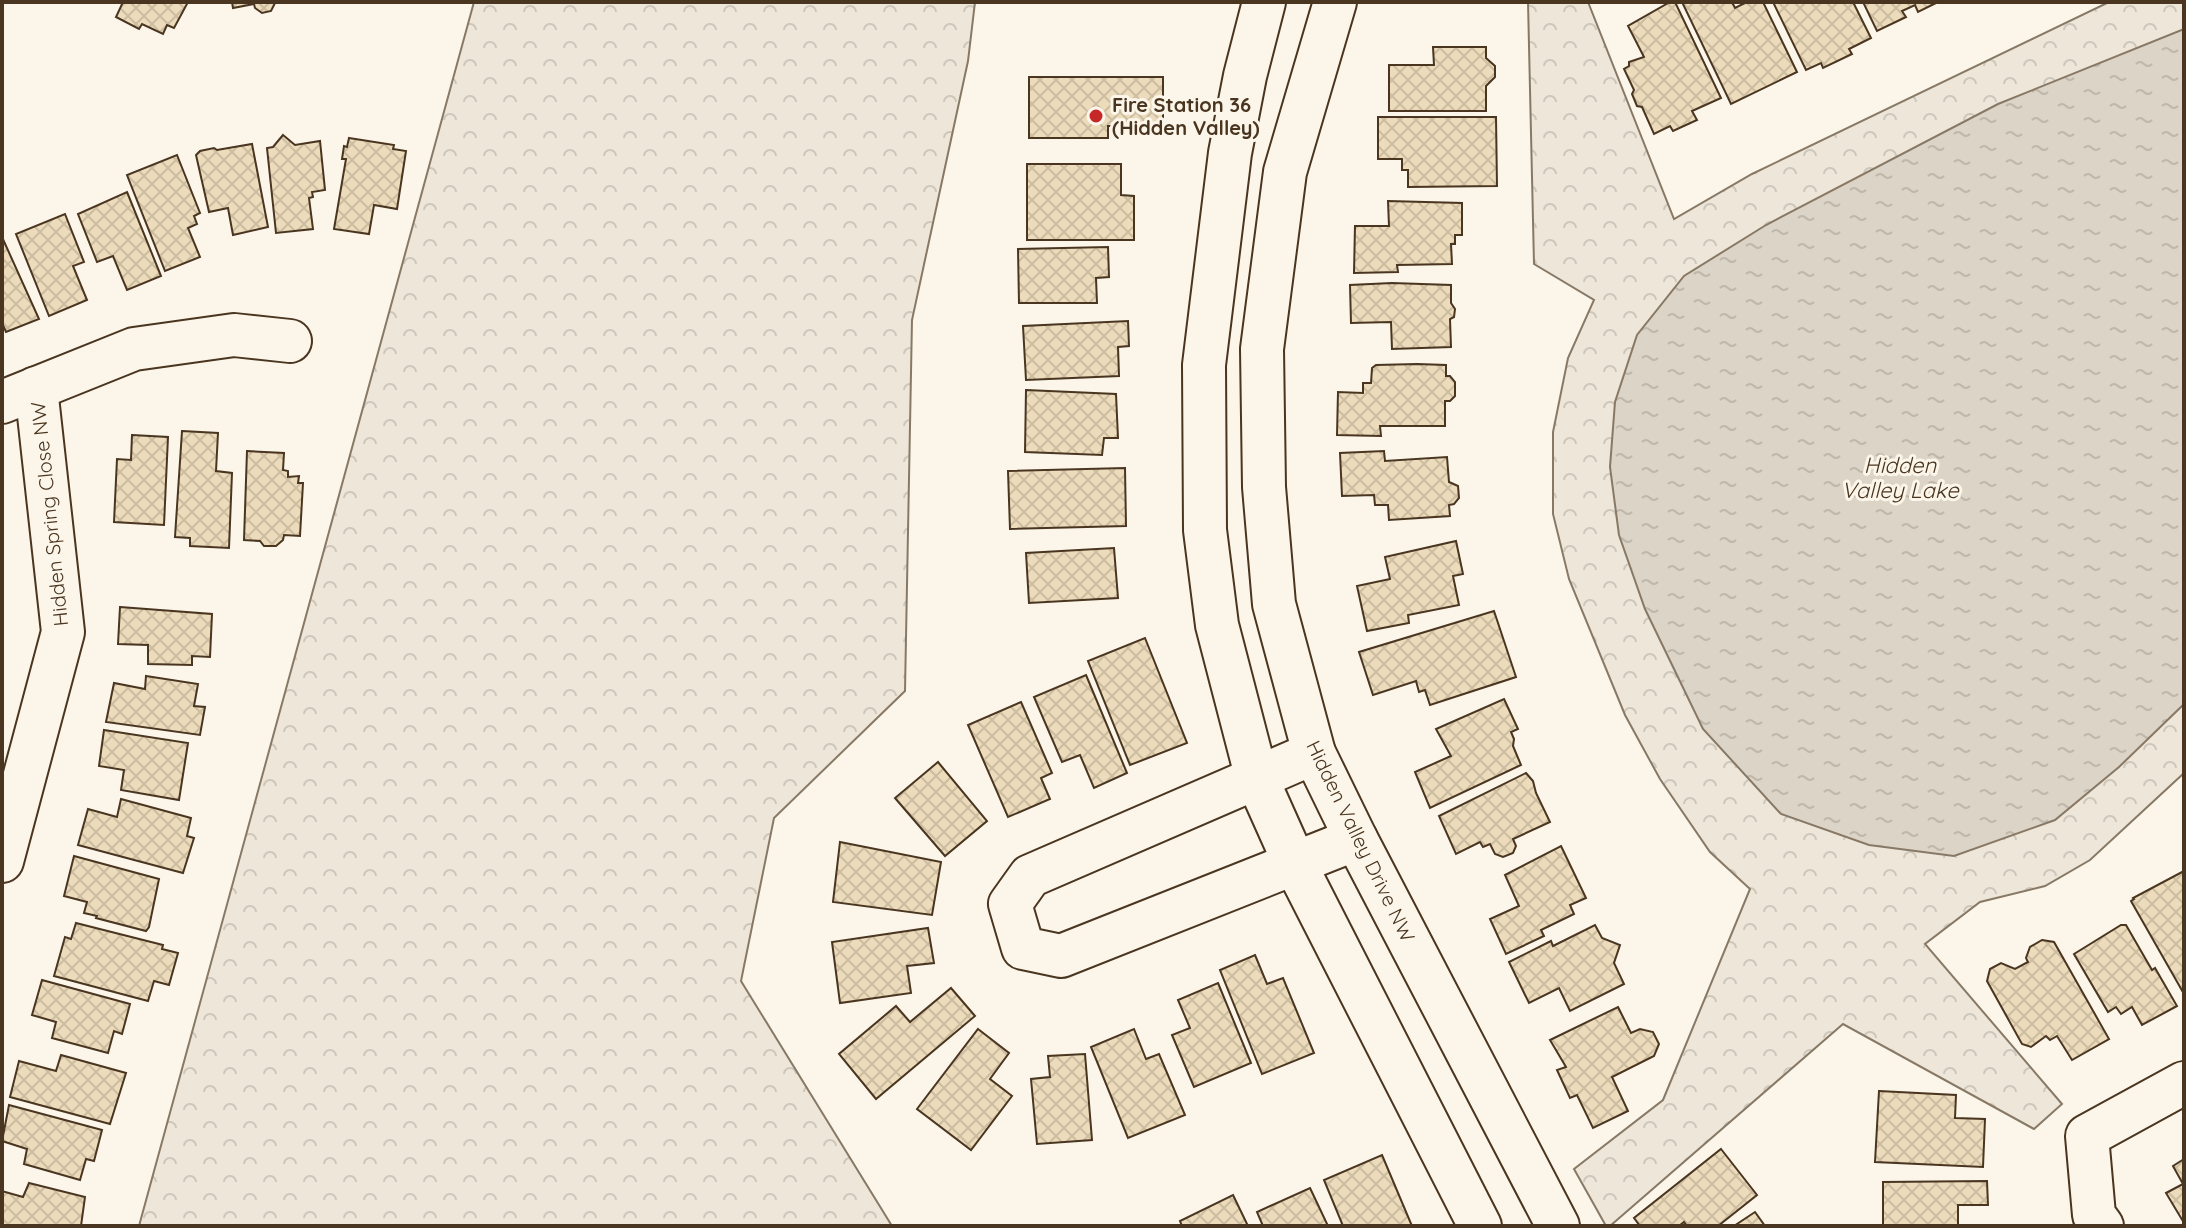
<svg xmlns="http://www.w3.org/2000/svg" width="2186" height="1228" viewBox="0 0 2186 1228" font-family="Quicksand,sans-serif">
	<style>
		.park { fill: url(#park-crowns); stroke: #887966; stroke-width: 2 }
		.water { fill: url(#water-ripples); stroke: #887966; stroke-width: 2 }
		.building { fill: url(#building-cross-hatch); stroke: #4a3520; stroke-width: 2 }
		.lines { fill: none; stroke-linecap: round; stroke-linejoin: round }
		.minor-casing { stroke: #4a3520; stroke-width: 46 }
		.minor { stroke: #fbf6e9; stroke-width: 42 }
		.poi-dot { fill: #c62828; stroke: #fbf6e9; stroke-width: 3 }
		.labels { text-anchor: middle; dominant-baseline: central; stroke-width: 6; stroke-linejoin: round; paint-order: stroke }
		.poi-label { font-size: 20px; font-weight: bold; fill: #4a3520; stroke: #fbf6e9; text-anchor: start }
		.street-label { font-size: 20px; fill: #4a3520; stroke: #fbf6e9 }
		.water-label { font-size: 22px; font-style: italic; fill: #4a3520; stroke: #fbf6e9 }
	</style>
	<defs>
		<pattern id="park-crowns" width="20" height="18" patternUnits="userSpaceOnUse" patternTransform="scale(2)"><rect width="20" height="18" fill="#ede6d9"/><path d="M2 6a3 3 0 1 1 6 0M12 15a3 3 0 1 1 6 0" fill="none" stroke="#cdc6ba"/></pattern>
		<pattern id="water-ripples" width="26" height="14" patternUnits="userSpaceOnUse" patternTransform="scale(2)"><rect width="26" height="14" fill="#dcd4c6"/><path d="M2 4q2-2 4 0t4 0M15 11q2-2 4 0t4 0" fill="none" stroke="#beb7aa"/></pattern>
		<pattern id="building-cross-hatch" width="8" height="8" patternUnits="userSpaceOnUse" patternTransform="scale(2)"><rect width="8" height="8" fill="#ecdcbc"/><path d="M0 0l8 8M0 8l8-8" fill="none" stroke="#ccbda1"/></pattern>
	</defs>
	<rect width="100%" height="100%" fill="#fbf6e9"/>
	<!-- park -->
	<g class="park">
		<path d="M474,2H975L968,61L912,320L905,691L774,818L741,981L892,1226H139Z"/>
		<path d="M1528,2H1588L1674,219L1752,174L2109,2H2184V773L2090,860L2045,886L1980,902L1925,944L2062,1104L2034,1129L1843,1024L1610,1226H1606L1574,1169L1663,1100L1750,889L1710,852L1660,779L1625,715L1569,579L1553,514V432L1568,358L1594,300L1534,264Z"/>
	</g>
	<!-- water -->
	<path class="water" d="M2184,29V704L2119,767L2055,820L1954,856L1869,845L1781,814L1703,729L1645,609L1619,535L1610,467L1615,402L1637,335L1684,276L1766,225L1998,104Z"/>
	<!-- building -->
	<g class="building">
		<path d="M123,2H188L174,28L167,25L163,34L142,24L139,29L116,17Z"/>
		<path d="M232,2H281L275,3L271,11L262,13L255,8L254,4L233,8Z"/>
		<path d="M1670,2H1675L1721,98L1692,111L1697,120L1673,131L1670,126L1654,134L1642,107L1637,106L1632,94L1634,90L1624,69L1629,66V62L1644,57L1628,26Z"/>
		<path d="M1682,2H1732L1735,8L1747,2H1763L1797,72L1731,104Z"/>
		<path d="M1773,2H1853L1871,38L1849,49L1852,54L1823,68L1821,63L1806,70Z"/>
		<path d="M1863,2H1938L1918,12L1915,5L1902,11L1906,17L1877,31Z"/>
		<path d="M1433,47H1486V58L1495,66V77L1486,86V111H1389V65H1434Z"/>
		<path d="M1029,77H1163V126H1108V138H1029Z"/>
		<path d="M1378,117H1496L1497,186L1408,187V170H1402V159H1378Z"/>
		<path d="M283,135L295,145L320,141L325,190L312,192L313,197L309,198L313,229L276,233L267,148L273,147Z"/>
		<path d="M349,138L394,145L393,149L406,151L397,209L374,205L369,234L334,229L346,159H342L344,146L347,147Z"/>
		<path d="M252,144L268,227L233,235L228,208L209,212L196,155L200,151L214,148L217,150Z"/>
		<path d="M177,155L200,213L194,216L197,224L188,228L200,257L165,271L127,175Z"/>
		<path d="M1027,164H1121V195L1134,196V240H1027Z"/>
		<path d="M127,192L161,276L127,290L113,256L97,262L78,214Z"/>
		<path d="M1388,201L1462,203V235H1455V244H1451L1452,264L1397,265L1398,272L1354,273L1355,226H1389Z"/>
		<path d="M65,214L84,262L73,266L87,300L49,316L16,234Z"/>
		<path d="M2,237L39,319L6,332L2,323Z"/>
		<path d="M1108,247L1109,277L1096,278L1097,303H1019L1018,249Z"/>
		<path d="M1392,283L1451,285V303L1455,309L1454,317L1450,319L1451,347L1392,349L1391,322L1351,323L1350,285Z"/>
		<path d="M1128,321L1129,346L1118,347L1119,376L1026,380L1023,326Z"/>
		<path d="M1417,364L1446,365V376H1450L1455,382V396L1450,401H1445V426H1380L1381,436L1337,435L1338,392L1363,393V383H1371L1372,368L1376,365Z"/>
		<path d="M1026,390L1116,394L1118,438H1104L1102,455L1025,452Z"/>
		<path d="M182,431L218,433L216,471L232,473L229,548L190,546V538L175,537Z"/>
		<path d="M132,435L168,437L164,525L114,522L117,459L131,460Z"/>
		<path d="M247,451L284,453L283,470L288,471V477L299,476L298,483H303L300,536L284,535L283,540L276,546H264L260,541L244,540Z"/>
		<path d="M1384,451L1385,461L1447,457L1449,482L1458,486L1459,498L1454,504L1449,505L1450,516L1389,520L1388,505H1375L1374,495L1342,496L1340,453Z"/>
		<path d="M1125,468L1126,526L1010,529L1008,471Z"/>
		<path d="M1456,541L1463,574L1453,576L1459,605L1408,615L1409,623L1367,631L1357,586L1390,579L1385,557Z"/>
		<path d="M1114,548L1118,598L1029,603L1026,553Z"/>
		<path d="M120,607L212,614L210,657L192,656V665L148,664V645L118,644Z"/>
		<path d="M1494,611L1516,677L1430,705L1425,690L1419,692L1416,681L1373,695L1359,652Z"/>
		<path d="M1145,638L1187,743L1130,765L1088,661Z"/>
		<path d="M1086,675L1127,773L1094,788L1080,755L1062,762L1034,697Z"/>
		<path d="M146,676L198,684L194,706L205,707L200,735L106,722L114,683L145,689Z"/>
		<path d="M1504,699L1518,729L1511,732L1514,739L1513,746L1521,765L1430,808L1415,772L1451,756L1436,729Z"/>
		<path d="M1021,702L1052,773L1041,778L1050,799L1008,817L968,725Z"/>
		<path d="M104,730L188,743L179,800L121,790L124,770L99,766Z"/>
		<path d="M938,762L987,821L945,856L895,798Z"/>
		<path d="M1526,773L1533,781L1536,793L1550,822L1513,839L1516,846L1513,853L1503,857L1495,854L1490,844L1483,847L1480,842L1456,854L1439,816Z"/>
		<path d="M121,799L191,818L187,836L194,838L183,873L78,845L88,809L117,817Z"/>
		<path d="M840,842L941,862L932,915L833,902Z"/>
		<path d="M1561,846L1586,898L1570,905L1574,914L1541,930L1544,936L1506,954L1490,919L1519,906L1505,875Z"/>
		<path d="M74,856L159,879L149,927L146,931L96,918L97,916L84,913L87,902L64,896Z"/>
		<path d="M2184,871V994L2131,901L2134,899L2133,898Z"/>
		<path d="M76,923L163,945L162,949L178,953L169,985L154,981L148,1001L54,976L65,937L71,939Z"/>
		<path d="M1595,925L1602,938L1620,945L1614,963L1624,984L1570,1011L1559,988L1529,1003L1509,962L1551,941L1553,946Z"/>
		<path d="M2121,925H2126L2152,970L2155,968L2177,1006L2142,1025L2132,1007L2121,1014L2116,1007L2108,1012L2074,954Z"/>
		<path d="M928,928L934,963L907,966L911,993L840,1003L832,942Z"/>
		<path d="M2042,940L2054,942L2109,1039L2072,1060L2057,1036L2050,1040L2046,1036L2031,1047L2022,1044L1987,981L1990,969L2001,963L2015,969L2028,962L2026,958L2030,947Z"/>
		<path d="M1255,955L1267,984L1283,978L1314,1053L1262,1074L1220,970Z"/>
		<path d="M42,980L130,1004L122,1034L114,1031L108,1053L52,1038L56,1022L32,1015Z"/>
		<path d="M1218,983L1251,1063L1194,1087L1172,1035L1190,1028L1178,1000Z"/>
		<path d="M951,988L975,1016L876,1099L839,1054L896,1006L910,1022Z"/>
		<path d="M1618,1007L1631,1033L1640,1029L1653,1032L1659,1044L1654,1056L1612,1077L1628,1111L1593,1128L1577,1095L1570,1098L1557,1070L1566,1067L1550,1040Z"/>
		<path d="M978,1029L1009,1053L990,1079L1012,1096L971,1150L917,1109Z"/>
		<path d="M1134,1029L1146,1059L1159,1054L1185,1115L1128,1138L1091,1047Z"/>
		<path d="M1085,1054L1092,1140L1037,1144L1031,1079L1050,1077L1048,1056Z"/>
		<path d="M61,1055L126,1073L110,1124L10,1097L19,1061L56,1071Z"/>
		<path d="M1879,1091L1956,1095L1955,1118L1985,1119L1983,1167L1875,1162Z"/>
		<path d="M9,1105L102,1130L94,1161L86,1159L80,1180L24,1164L27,1149L2,1141Z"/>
		<path d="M1721,1149L1757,1195L1718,1226H1687L1684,1222L1679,1226H1640L1634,1218Z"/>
		<path d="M1382,1155L1412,1226H1343L1324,1180Z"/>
		<path d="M2184,1159V1223L2166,1193L2183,1184L2173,1166Z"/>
		<path d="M1987,1181L1988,1205H1958V1226H1883V1182Z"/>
		<path d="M29,1183L85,1197L81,1226H2V1191L23,1197Z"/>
		<path d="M1310,1188L1328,1226H1263L1257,1212Z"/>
		<path d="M1233,1195L1248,1226H1182L1180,1221Z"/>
		<path d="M1755,1212L1765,1226H1734Z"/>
	</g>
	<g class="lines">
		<defs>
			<g id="minor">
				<path d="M1264,2L1245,76L1230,153L1204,365L1205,530L1217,625L1257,779L1295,864L1480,1226"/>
				<path d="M1335,2L1285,172L1262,349L1264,487L1274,604L1314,753L1356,839L1558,1226"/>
				<path d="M2,402L134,349L234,335L290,341"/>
				<path d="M1314,753L1030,876L1010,904L1023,948L1061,956L1356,839"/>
				<path d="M2,861L63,632L36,388"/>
				<path d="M2102,1226L2094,1215L2087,1136L2184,1083"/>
			</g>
		</defs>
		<!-- minor casing -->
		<use href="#minor" class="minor-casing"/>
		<!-- minor -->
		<use href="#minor" class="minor"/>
	</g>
	<!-- markers -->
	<circle class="poi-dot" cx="1096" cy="116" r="8"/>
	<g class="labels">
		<!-- poi labels -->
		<g class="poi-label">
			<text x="1112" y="104">Fire Station 36<tspan x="1112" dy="23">(Hidden Valley)</tspan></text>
		</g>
		<!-- street labels -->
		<g class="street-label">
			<text transform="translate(49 514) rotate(-96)">Hidden Spring Close NW</text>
			<text transform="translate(1361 841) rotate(64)">Hidden Valley Drive NW</text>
		</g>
		<!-- water labels -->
		<g class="water-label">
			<text x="1900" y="465">Hidden<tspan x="1900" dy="25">Valley Lake</tspan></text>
		</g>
	</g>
	<!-- border -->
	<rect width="2186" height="1228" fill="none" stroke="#4a3520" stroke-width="8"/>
</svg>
